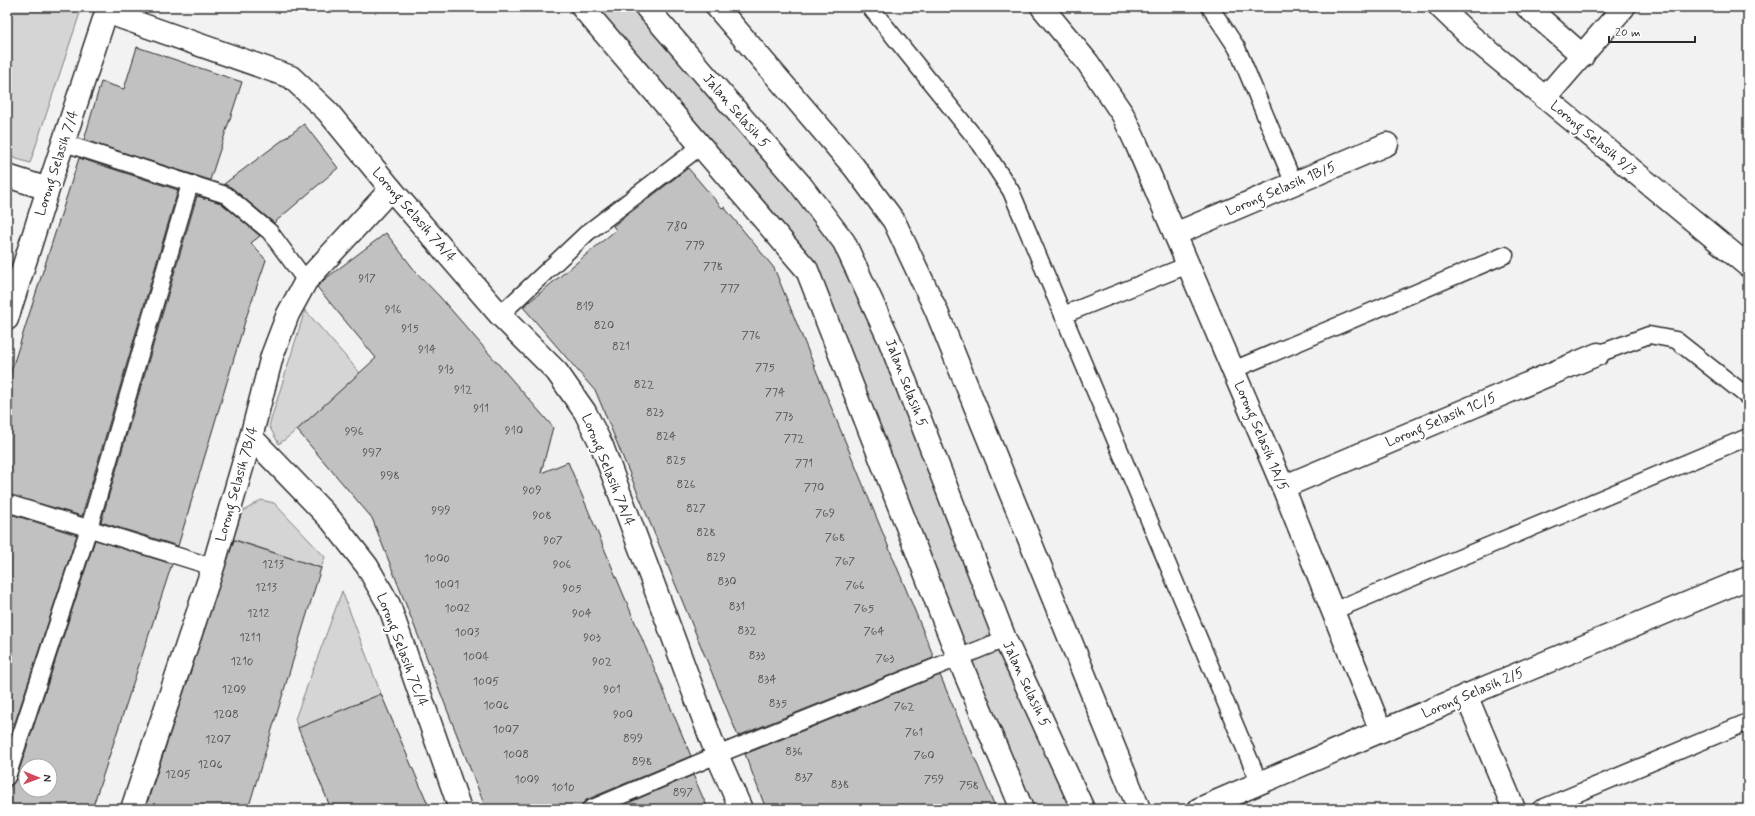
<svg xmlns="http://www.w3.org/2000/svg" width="1755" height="816" viewBox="0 0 1755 816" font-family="Mynerve,sans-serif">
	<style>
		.green { fill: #d5d5d5; stroke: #808080 }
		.building { fill: #c1c1c1; stroke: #2b2b2b; fill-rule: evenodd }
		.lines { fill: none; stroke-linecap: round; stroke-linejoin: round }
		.service-casing { stroke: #2b2b2b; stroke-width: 19 }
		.minor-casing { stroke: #2b2b2b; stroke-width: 25 }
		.tertiary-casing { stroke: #2b2b2b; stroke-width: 25 }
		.service { stroke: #fff; stroke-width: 16 }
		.minor { stroke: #fff; stroke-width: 22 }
		.tertiary { stroke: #fff; stroke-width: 22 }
		.labels { text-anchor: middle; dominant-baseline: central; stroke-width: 4; stroke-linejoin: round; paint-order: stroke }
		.number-label { font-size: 12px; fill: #505050 }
		.street-label { font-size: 14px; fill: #2b2b2b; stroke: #fff }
	</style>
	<rect width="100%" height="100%" fill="#f2f2f2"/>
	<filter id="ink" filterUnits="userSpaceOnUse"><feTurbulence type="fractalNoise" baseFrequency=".025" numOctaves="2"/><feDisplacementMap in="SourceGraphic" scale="8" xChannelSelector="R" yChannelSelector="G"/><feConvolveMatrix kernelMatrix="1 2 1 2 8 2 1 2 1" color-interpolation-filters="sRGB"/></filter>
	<g filter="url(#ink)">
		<!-- green -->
		<g class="green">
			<path d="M7,7H82L30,163L7,156Z"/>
			<path d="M582,7H646L844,242L1083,809H1022L807,270Z"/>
			<path d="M305,310L360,373L297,430L279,444L269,426Z"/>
			<path d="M261,500L274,503L325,557L321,568L233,539L242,512Z"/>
			<path d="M342,591L381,694L298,728L295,719Z"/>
		</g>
		<!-- building -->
		<g class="building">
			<path d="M137,47L242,82L210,180L84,140L101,82L124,89Z"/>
			<path d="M304,124L338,168L274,223L232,188L224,184Z"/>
			<path d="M79,158L178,190L82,516L7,494V384Z"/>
			<path d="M688,168L722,208L724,207L774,268L933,655V658L738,736L596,392L523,307L616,230L613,226Z"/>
			<path d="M197,196L204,198V200L205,198L221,203L260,236L251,243L266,260L246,318L178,546L101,522Z"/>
			<path d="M386,233L416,272L440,297L553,427L541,473L568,462L691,756L586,800L582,804L581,809H486L372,518L297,430L376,358L317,287L325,279Z"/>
			<path d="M7,513L77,535L7,747Z"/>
			<path d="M95,540L172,564L92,809H7V796L10,786L16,780ZM26,766H50V790H26Z"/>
			<path d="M234,540L321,568L248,809H145Z"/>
			<path d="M940,675L996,809H766L745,754Z"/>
			<path d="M381,694L430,809H331L298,728Z"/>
			<path d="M693,775L708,809H614Z"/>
		</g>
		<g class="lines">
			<defs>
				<g id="service">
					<path d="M870,7L981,145L1011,191L1259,782"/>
					<path d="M1210,7L1237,48L1294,184"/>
					<path d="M64,143L226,195L270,232L306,281"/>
					<path d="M500,315L587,233L701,146"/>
					<path d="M1063,315L1188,265"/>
					<path d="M1598,354L1649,335L1676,340L1748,397"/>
					<path d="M1233,370L1505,255"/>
					<path d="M7,503L213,567"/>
					<path d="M1333,611L1748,437"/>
					<path d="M7,777L89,528L190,184"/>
					<path d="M590,809L717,755L1005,639"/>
					<path d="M1540,809L1748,722"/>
				</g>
				<g id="minor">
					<path d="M582,7L807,270L958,657L1022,809"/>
					<path d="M717,7L854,167L894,221L936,310L1139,809"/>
					<path d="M1042,7L1088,63L1123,115L1136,143L1283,487L1381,731"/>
					<path d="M1440,7L1467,33L1748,266"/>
					<path d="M1527,7L1583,56"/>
					<path d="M106,12L291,77L328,112L391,189L500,315L557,372L585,412L602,446L717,755L741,809"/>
					<path d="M1545,98L1624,7"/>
					<path d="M7,176L48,189"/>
					<path d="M1175,234L1387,144"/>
					<path d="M7,319L48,189L108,7"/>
					<path d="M251,437L331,520L367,566L389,605L460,809"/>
					<path d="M1283,487L1598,354"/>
					<path d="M1466,695L1514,809"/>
					<path d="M132,809L213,567L251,437L272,356L288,314L306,281L391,189"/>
					<path d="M1199,809L1381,731L1748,578"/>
				</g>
				<path id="tertiary" d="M646,7L800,184L844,242L889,339L1005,639L1083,809"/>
			</defs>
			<!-- service casing -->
			<use href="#service" class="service-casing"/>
			<!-- minor casing -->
			<use href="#minor" class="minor-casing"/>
			<!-- tertiary casing -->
			<use href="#tertiary" class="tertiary-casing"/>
			<!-- service -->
			<use href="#service" class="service"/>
			<!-- minor -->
			<use href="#minor" class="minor"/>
			<!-- tertiary -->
			<use href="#tertiary" class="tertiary"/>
		</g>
	</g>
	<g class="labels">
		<!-- number labels -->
		<g class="number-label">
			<text x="677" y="227">780</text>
			<text x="695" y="246">779</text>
			<text x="713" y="267">778</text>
			<text x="367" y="279">917</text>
			<text x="730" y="289">777</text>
			<text x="585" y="307">819</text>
			<text x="393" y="310">916</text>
			<text x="604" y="326">820</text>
			<text x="410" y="329">915</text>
			<text x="751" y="336">776</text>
			<text x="621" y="347">821</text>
			<text x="427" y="350">914</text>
			<text x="765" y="368">775</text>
			<text x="446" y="370">913</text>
			<text x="644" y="385">822</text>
			<text x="463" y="390">912</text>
			<text x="775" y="393">774</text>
			<text x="481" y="409">911</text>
			<text x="655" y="413">823</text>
			<text x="784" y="417">773</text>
			<text x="514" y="431">910</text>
			<text x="354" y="432">996</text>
			<text x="666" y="437">824</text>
			<text x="794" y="439">772</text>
			<text x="372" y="453">997</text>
			<text x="676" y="461">825</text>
			<text x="804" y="464">771</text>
			<text x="390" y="476">998</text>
			<text x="686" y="485">826</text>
			<text x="814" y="488">770</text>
			<text x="532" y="491">909</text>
			<text x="696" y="509">827</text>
			<text x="441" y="511">999</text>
			<text x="825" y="514">769</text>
			<text x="542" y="516">908</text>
			<text x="706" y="533">828</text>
			<text x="835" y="538">768</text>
			<text x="553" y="541">907</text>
			<text x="716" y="558">829</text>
			<text x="437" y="559">1000</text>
			<text x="845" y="562">767</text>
			<text x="273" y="565">1213</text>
			<text x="562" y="565">906</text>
			<text x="727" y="582">830</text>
			<text x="447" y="585">1001</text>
			<text x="855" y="586">766</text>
			<text x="266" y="588">1213</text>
			<text x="572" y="589">905</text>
			<text x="737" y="607">831</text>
			<text x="457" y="609">1002</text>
			<text x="864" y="609">765</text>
			<text x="258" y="614">1212</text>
			<text x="582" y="614">904</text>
			<text x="747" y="631">832</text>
			<text x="874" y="632">764</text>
			<text x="467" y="633">1003</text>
			<text x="250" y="638">1211</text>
			<text x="592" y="638">903</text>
			<text x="757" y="656">833</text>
			<text x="476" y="657">1004</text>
			<text x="885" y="659">763</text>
			<text x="242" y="662">1210</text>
			<text x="602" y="662">902</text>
			<text x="767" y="680">834</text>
			<text x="486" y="682">1005</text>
			<text x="234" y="690">1209</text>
			<text x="612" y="690">901</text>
			<text x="778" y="704">835</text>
			<text x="496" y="706">1006</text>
			<text x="904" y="707">762</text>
			<text x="226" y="715">1208</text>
			<text x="623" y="715">900</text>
			<text x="506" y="730">1007</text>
			<text x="914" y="733">761</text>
			<text x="633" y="739">899</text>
			<text x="218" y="740">1207</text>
			<text x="794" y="752">836</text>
			<text x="516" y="755">1008</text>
			<text x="924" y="756">760</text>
			<text x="642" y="762">898</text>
			<text x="210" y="765">1206</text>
			<text x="178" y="775">1205</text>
			<text x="804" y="778">837</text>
			<text x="527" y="780">1009</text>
			<text x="934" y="780">759</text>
			<text x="840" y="785">838</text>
			<text x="969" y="786">758</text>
			<text x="563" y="788">1010</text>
			<text x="683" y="793">897</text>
		</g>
		<!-- street labels -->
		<g class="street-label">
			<text transform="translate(736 111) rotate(49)">Jalan Selasih 5</text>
			<text transform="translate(1593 138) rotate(40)">Lorong Selasih 9/3</text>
			<text transform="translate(57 163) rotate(-72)">Lorong Selasih 7/4</text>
			<text transform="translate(1281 189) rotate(-23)">Lorong Selasih 1B/5</text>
			<text transform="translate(414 215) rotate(49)">Lorong Selasih 7A/4</text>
			<text transform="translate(906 383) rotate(69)">Jalan Selasih 5</text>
			<text transform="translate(1441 420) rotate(-23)">Lorong Selasih 1C/5</text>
			<text transform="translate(1261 436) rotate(67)">Lorong Selasih 1A/5</text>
			<text transform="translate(608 470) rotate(68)">Lorong Selasih 7A/4</text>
			<text transform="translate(237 484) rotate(-74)">Lorong Selasih 7B/4</text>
			<text transform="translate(402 650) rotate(69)">Lorong Selasih 7C/4</text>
			<text transform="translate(1026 684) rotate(65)">Jalan Selasih 5</text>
			<text transform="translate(1473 693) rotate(-23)">Lorong Selasih 2/5</text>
		</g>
	</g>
	<!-- margin -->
	<rect width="1755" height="816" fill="none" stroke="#fff" stroke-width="24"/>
	<rect x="12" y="12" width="1731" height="792" fill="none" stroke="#2b2b2b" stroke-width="1.5" filter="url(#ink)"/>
	<!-- north arrow -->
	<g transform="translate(38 778) rotate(91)"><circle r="19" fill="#ffffff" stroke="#aaaaaa"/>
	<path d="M0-3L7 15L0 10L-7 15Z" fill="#d1495b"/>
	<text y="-6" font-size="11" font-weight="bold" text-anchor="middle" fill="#2b2b2b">N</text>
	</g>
	<!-- scale -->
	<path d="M1609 36v6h86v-6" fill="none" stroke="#2b2b2b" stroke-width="2"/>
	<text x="1615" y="36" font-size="12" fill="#2b2b2b" stroke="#ffffff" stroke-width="3" paint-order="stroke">20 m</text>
</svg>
